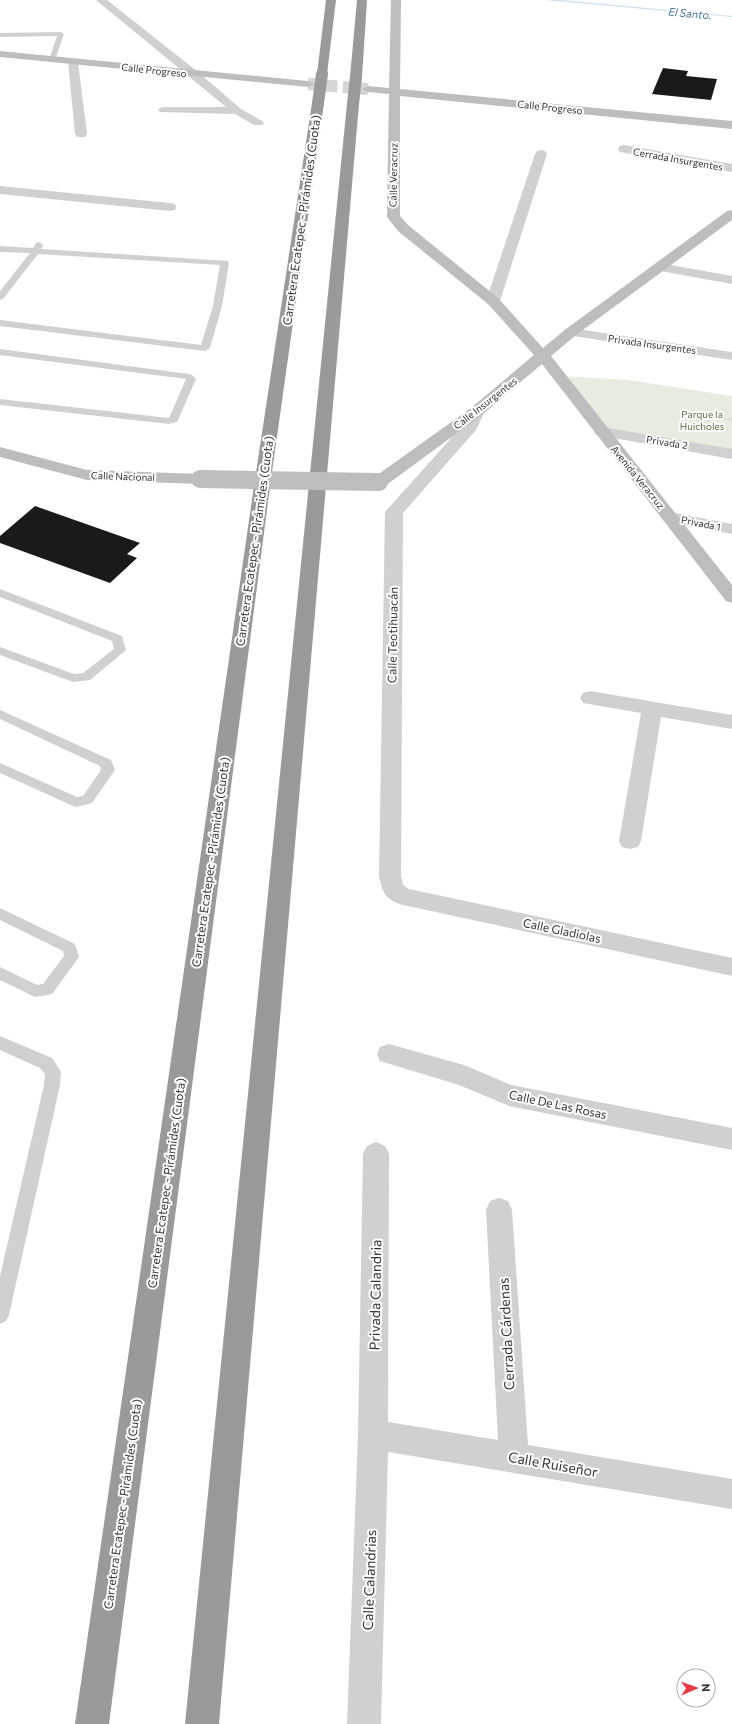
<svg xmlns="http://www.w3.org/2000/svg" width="732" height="1724" viewBox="0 0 732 1724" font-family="Commissioner,sans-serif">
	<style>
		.green { fill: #e6ecdf }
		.water { fill: #cfe2ee }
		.building { fill: #1a1a1a }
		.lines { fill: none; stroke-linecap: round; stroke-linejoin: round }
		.secondary-tunnel { stroke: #d6d6d6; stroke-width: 12; stroke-dasharray: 12 5.5; stroke-linecap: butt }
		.path { stroke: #cdcdcd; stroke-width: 1.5; stroke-dasharray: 1 1; stroke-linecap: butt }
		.lane { fill: #d0d0d0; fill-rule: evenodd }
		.street { fill: #d0d0d0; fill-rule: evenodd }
		.secondary { fill: #bdbdbd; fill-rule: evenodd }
		.highway { fill: #9a9a9a; fill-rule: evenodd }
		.secondary-bridge { stroke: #bdbdbd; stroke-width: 18 }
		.highway-bridge { stroke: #9a9a9a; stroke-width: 12 }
		.labels { text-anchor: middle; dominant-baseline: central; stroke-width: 4; stroke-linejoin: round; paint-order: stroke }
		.far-street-label { font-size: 10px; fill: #333; stroke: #fff }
		.far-park-label { font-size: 10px; fill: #56703f; stroke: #fff }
		.far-water-label { font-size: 11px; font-style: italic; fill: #3f7597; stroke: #fff }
		.street-label { font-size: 12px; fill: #333; stroke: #fff }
		.near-street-label { font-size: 14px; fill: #333; stroke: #fff }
	</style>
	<rect width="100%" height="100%" fill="#fff"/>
	<!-- green -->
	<path class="green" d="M562,376L628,380L732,396V454L602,430Z"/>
	<!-- water -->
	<path class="water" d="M545,0H562L732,16V17Z"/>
	<!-- building -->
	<g class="building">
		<path d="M663,68L688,71L686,76L717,79L711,100L652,94Z"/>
		<path d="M35,506L140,543L127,554L137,558L110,583L0,543V536Z"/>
	</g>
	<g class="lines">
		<!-- secondary-tunnel -->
		<path class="secondary-tunnel" d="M308,84L368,89"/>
		<!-- path -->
		<path class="path" d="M705,431L710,416L732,420"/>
		<!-- lane -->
		<g class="lane">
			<path d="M0,33L61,32L64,34L55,60L52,62L49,60L57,36L0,37Z"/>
			<path d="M39,242L43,245L41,249L228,261L229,263L222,306L210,348L205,351L0,326V320L201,345L213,306L220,265L38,254L3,299L0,300V291L30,253L0,252V246L33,248L36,243Z"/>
			<path d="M0,349L189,374L192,375L196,379L178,420L177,422L169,424L0,405V399L169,418L186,379L0,355Z"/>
			<path d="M0,589L122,636L126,650L90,680L73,682L0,655V647L74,674L83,673L114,649L112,641L0,597Z"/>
			<path d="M0,710L111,760L115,770L92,803L76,807L71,805L0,773V763L77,797L83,796L101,770L100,766L0,719Z"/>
			<path d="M0,908L75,944L79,957L52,994L35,997L0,980V967L37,985L43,984L64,956L63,951L0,920Z"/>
			<path d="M0,1036L52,1058L61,1072L60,1085L9,1315L6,1321L0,1324V1276L44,1085L45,1074L40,1068L0,1050Z"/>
		</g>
		<!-- street -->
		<g class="street">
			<path d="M96,0H107L198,72L241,109L262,121L264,123L262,125H254L235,114L160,112L158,110L160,108L164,107H226Z"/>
			<path d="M73,59L78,62L87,134L85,137H77L75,134L68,62Z"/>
			<path d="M624,145L732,164V172L620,152L618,149L620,146Z"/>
			<path d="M541,150L545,151L547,154L500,301L498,304L493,305L488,304L486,301L535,154L537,151Z"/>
			<path d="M0,186L170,203L175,204L176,207L175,210L170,211L0,194Z"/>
			<path d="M660,263L732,276V284L655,270L653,267L655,264Z"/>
			<path d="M571,328L732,352V360L566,335L564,332L566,329Z"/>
			<path d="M477,406L483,408L485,411L476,430L403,513L401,876L403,885L409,889L732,958V976L403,905C385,899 383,894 379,876L385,512L463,425L471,408Z"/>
			<path d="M602,427L732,449V459L596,435L594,432L596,429Z"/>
			<path d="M670,512L732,524V534L664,521L661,517L664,513Z"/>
			<path d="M590,691L732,715V729L661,717L641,841L638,847L630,849L622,847L619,841L641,713L583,703L580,698L583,693Z"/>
			<path d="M389,1044L464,1065L511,1085L732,1128V1150L509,1106L459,1085L380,1061L377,1054L380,1047Z"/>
			<path d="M376,1142L385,1146L389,1154L388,1422L498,1440L486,1210L490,1201L499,1198L508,1201L512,1210L528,1445L732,1479V1509L388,1452L381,1724H347L358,1435L363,1154L367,1146Z"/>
		</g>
		<!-- secondary -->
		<g class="secondary">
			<path d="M391,0H401L400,89L732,121V129L400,96V216L408,225L498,298L543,348L566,329L727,211L732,210V220L576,335L551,356L732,585V603L726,601L542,364L483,414L385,486L379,487L373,486L371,482L373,478L471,408L534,355L488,304L398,231L387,217L389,94L368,92L362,89L368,86L389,88Z"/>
			<path d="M0,51L308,81L314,84L308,87L0,57Z"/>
			<path d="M0,447L87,470L200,474L206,475L208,479L206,483L200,484L87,480L0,457Z"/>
		</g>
		<!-- highway -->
		<g class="highway">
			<path d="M326,0H336L327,74L322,77L317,74Z"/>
			<path d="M357,0H367L362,77L356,80L350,77Z"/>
			<path d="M318,100L322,101L324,103L271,479L109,1724H75L255,479L312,103L314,101Z"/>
			<path d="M353,101L357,102L359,104L219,1724H185L347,104L349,102Z"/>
		</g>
		<!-- secondary-bridge -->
		<path class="secondary-bridge" d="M200,479L379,482"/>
		<!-- highway-bridge -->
		<g class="highway-bridge">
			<path d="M318,103L322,74"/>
			<path d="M353,104L356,77"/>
		</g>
	</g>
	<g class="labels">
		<!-- far-street labels -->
		<g class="far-street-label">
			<text transform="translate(154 70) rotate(6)">Calle Progreso</text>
			<text transform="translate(550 107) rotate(6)">Calle Progreso</text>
			<text transform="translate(678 159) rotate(10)">Cerrada Insurgentes</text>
			<text transform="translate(393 175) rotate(-89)">Calle Veracruz</text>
			<text transform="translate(652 344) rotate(8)">Privada Insurgentes</text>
			<text transform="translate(485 403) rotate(-38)">Calle Insurgentes</text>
			<text transform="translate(667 442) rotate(9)">Privada 2</text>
			<text transform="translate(123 476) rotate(2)">Calle Nacional</text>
			<text transform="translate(638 477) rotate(51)">Avenida Veracruz</text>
			<text transform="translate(701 523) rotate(11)">Privada 1</text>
		</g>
		<!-- far-park labels -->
		<g class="far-park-label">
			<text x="702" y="414">Parque la<tspan x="702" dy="12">Huicholes</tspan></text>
		</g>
		<!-- far-water labels -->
		<g class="far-water-label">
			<text transform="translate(690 13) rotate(5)">El Santo.</text>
		</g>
		<!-- street labels -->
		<g class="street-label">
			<text transform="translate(301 220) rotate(-82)">Carretera Ecatepec - Pirámides (Cuota)</text>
			<text transform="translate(254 541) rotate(-82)">Carretera Ecatepec - Pirámides (Cuota)</text>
			<text transform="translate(392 635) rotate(-89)">Calle Teotihuacán</text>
			<text transform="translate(210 862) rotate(-82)">Carretera Ecatepec - Pirámides (Cuota)</text>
			<text transform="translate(562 930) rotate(12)">Calle Gladiolas</text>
			<text transform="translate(558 1104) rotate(12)">Calle De Las Rosas</text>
			<text transform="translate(166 1183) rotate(-82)">Carretera Ecatepec - Pirámides (Cuota)</text>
			<text transform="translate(122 1504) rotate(-82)">Carretera Ecatepec - Pirámides (Cuota)</text>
		</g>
		<!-- near-street labels -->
		<g class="near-street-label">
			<text transform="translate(375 1295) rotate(-89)">Privada Calandria</text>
			<text transform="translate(506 1334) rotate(-93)">Cerrada Cárdenas</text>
			<text transform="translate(553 1464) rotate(10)">Calle Ruiseñor</text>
			<text transform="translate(369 1580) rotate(-88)">Calle Calandrias</text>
		</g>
	</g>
	<!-- north arrow -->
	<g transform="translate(696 1688) rotate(88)"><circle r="19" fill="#ffffff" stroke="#adadad"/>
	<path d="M0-3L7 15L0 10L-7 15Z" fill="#e63946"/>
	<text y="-6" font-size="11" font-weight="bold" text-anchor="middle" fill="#333333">N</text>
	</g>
</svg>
